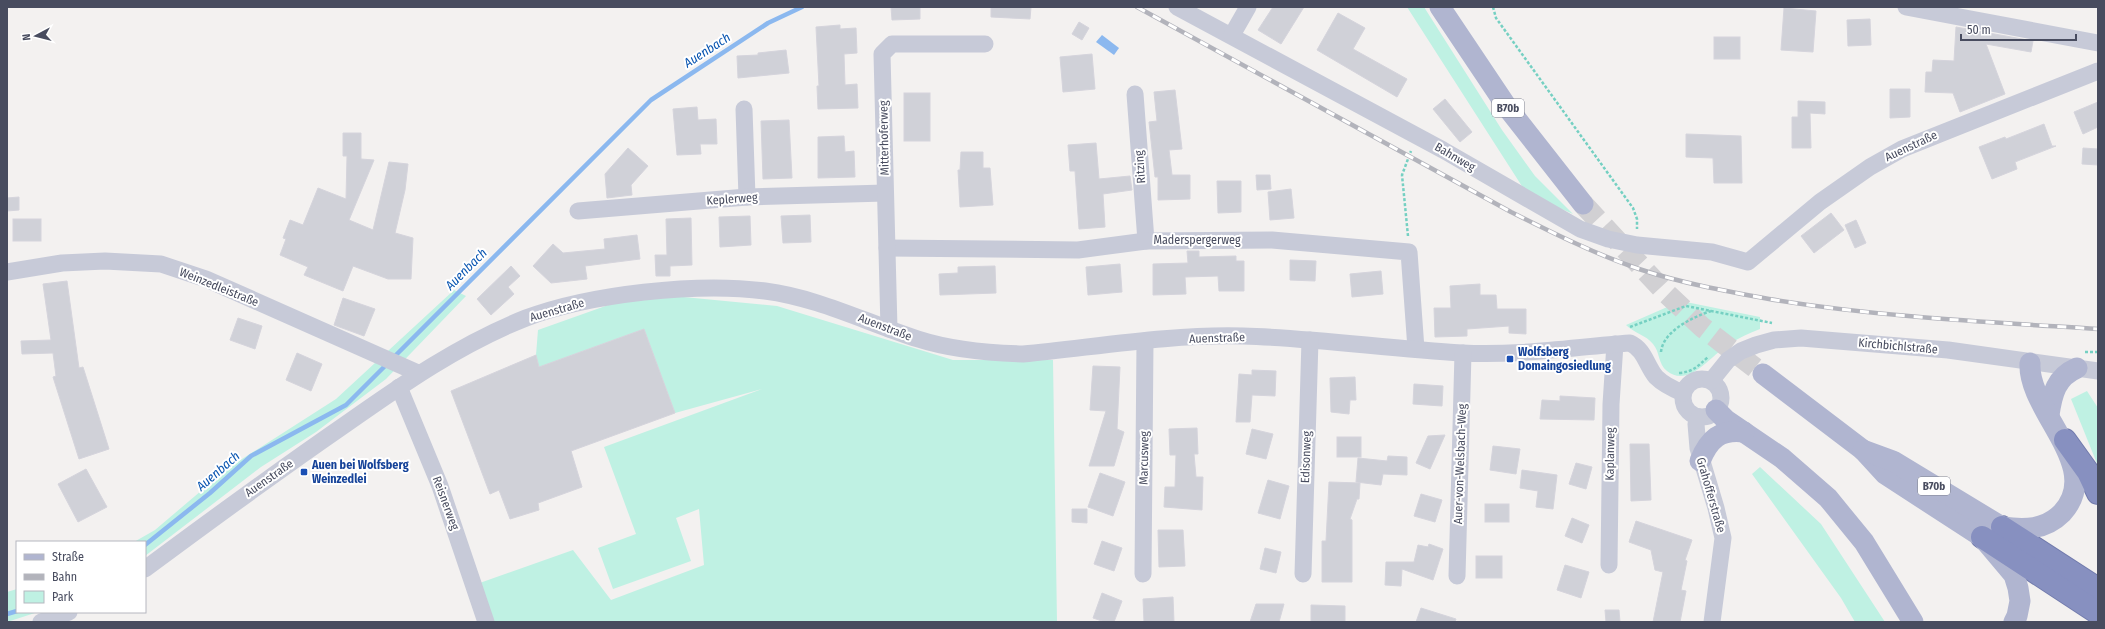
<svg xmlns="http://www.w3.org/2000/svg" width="2105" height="629" viewBox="0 0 2105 629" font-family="'Fira Sans Condensed',sans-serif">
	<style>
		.green { fill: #bff1e3 }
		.water { fill: #8bb8ef }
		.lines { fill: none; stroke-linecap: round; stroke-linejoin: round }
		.stream { stroke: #8bb8ef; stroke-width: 4.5 }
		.building { fill: #d0d1d8; stroke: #d5d4dc }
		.major-tunnel { stroke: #d1d0d3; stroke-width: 21; stroke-dasharray: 21 10; stroke-linecap: butt }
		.highway-casing { stroke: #727bac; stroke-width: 24 }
		.path { stroke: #75d0c2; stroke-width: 2.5; stroke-dasharray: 3 2; stroke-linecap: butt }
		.minor { stroke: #c7cad8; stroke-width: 17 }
		.major { stroke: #b0b5d0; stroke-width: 21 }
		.highway { stroke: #8790c0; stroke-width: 22 }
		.rail-casing { stroke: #b2b3bb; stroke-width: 4.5 }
		.rail { stroke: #fff; stroke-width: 3; stroke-dasharray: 9; stroke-linecap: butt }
		.transit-dot { fill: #1a4fb4; stroke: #fff; stroke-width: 1.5 }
		.labels { text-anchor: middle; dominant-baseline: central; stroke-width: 4; stroke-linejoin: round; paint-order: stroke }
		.shield { fill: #fff; stroke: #7f828f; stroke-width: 1 }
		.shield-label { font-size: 11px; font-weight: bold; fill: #484c5f }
		.street-label { font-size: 12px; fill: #484c5f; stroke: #fff }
		.transit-label { font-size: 12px; font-weight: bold; fill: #164399; stroke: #fff; text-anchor: start }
		.water-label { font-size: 13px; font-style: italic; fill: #0955b1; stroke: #fff }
	</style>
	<rect width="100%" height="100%" fill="#f3f1f0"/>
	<!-- green -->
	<g class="green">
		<path d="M1407,7H1424L1502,130L1535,176L1573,214L1527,194Z"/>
		<path d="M454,290L466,296L386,379L316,432L261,467L145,556V542H134L155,530L228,468L336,399Z"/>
		<path d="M642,293L777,306L953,360H1053L1057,622H484L474,585L573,550L611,600L704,565L699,509L676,518L691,561L613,589L598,548L636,534L604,447L762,389L675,413L644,329L539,367L536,355L538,330Z"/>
		<path d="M1681,301L1760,317V329C1749,333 1739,338 1729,344C1712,354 1689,389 1667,371C1658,364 1660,352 1653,344C1646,335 1634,333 1626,325Z"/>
		<path d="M2087,391L2098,408V466L2071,399Z"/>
		<path d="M1760,467L1821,524L1885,622H1855L1841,598L1752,474Z"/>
		<path d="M17,589V612H38L7,622V592Z"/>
	</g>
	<!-- water -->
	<path class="water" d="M1102,35L1119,48L1114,55L1096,42Z"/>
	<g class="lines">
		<!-- stream -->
		<g class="stream">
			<path d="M392,359L651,100L768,23L802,7"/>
			<path d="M145,545L210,493L251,456L346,405L387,364"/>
			<path d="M7,614L17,611"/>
		</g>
	</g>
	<!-- building -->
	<g class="building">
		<path d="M891,7H920V19L892,20Z"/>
		<path d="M991,7H1031L1030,19L991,17Z"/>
		<path d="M1273,7H1304L1281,44L1258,30Z"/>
		<path d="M1784,8L1816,11L1813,52L1781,50Z"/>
		<path d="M1338,13L1365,28L1353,49L1407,79L1397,97L1317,50Z"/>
		<path d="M1870,19L1871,45L1848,46L1847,20Z"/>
		<path d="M1079,22L1089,28L1082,40L1072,34Z"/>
		<path d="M840,25V29L856,28L857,53L844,54L845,85L857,84L858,108L818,109L817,86H819L816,27Z"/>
		<path d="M1956,27L2033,41L2031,52L1986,44L2005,94L1960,112L1953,93L1925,92L1926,72H1932L1933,60L1954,61Z"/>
		<rect x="1714" y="37" width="26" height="22"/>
		<path d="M786,50L789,73L738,78L737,56L758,55V53Z"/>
		<path d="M1092,54L1095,89L1063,92L1060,57Z"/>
		<path d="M1890,89H1910V117L1890,118Z"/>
		<path d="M1175,90L1182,149L1169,150L1172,175H1190V199L1158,200V177H1155L1149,122L1157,121L1154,92Z"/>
		<rect x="904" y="93" width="26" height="48"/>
		<path d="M1445,99L1472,132L1460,142L1433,109Z"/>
		<path d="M1798,101L1825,102V114L1810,113L1811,148H1792V117H1798Z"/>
		<path d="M2098,102V127L2083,134L2074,112Z"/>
		<path d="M697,107L698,120L716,119L717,144H700L701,154L677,155L673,109Z"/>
		<path d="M789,120L792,178L763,179L761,121Z"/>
		<path d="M2044,124L2052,146H2056L2015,162L2017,169L1992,179L1979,147L2005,137L2006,139Z"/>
		<path d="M343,133H361V159L374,160L349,220L373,230L389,162L408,164L405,190L395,233L413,238L411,279H388L353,266L343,291L304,275L308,267L280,255L286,239L283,238L290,220L303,225L318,188L346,199L347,156H343Z"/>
		<path d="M1686,134L1741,136L1742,183H1714L1713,158L1686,157Z"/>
		<path d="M844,136L845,152L854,151L855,177L818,178V137Z"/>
		<path d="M1096,143L1099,179L1130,176L1132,190L1103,194L1105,227L1079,229L1075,171H1070L1068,145Z"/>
		<path d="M628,148L648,166L631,185L632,195L607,198L605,174Z"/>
		<path d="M2083,148L2098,149V165L2082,164Z"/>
		<path d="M961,152H983V168H990L993,205L960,207L958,170H960Z"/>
		<path d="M1256,175H1270L1271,189L1257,190Z"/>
		<path d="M1217,181H1241V212L1218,213Z"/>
		<path d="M1291,189L1294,218L1270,220L1268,192Z"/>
		<path d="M19,197V210L7,211V198Z"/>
		<path d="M1831,213L1844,230L1814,253L1801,236Z"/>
		<path d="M810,215L811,242L783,243L781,216Z"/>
		<path d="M750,216L751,245L720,247L719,217Z"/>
		<path d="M691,218L692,265L670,266V276H656L655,255H667L666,219Z"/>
		<rect x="13" y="219" width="28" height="22"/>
		<path d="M1856,220L1866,243L1855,248L1845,225Z"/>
		<path d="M637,235L640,259L585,266L587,279L551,283L533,266L553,244L563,253L605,249L604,239Z"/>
		<path d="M1187,251H1199V257L1236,256V261H1244V291H1219L1218,276L1185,277L1186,294L1153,295V264L1188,263Z"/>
		<path d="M1290,260L1316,261L1315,281L1290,280Z"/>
		<path d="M1120,264L1122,292L1088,295L1086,267Z"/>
		<path d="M511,266L520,276L508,287L514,294L491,315L477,299Z"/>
		<path d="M995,266L996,293L940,295L939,274L958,273V267Z"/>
		<path d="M1381,271L1383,294L1352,297L1350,274Z"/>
		<path d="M67,281L79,368L83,367L109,449L79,459L53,377L56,376L53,353L22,354L21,341L51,340L43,284Z"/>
		<path d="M1480,284V295H1496L1497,309H1526V334L1509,333V326L1467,329V336L1435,337L1434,308H1451L1450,286Z"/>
		<path d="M343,298L375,309L364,336L334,325Z"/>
		<path d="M238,318L262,326L255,349L230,340Z"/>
		<path d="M644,329L675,413L571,451L582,487L538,503L539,510L510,519L499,490L490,494L451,391L536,355L539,367Z"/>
		<path d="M297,353L322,364L311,391L286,380Z"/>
		<path d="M1093,366L1120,367L1117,429L1124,432L1114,466H1089L1106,411L1090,410Z"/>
		<path d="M1252,370L1276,371L1275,396L1252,395L1250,422H1236L1239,374L1252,375Z"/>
		<path d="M1355,377L1356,400H1350L1349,414L1331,412L1330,378Z"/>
		<path d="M1414,384L1443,386L1442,406L1413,404Z"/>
		<path d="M1560,396L1595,398L1594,420L1540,419L1542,400L1560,401Z"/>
		<path d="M1197,428L1198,454H1194L1196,477H1203L1202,510L1164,507L1165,487H1175L1176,455H1170L1169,429Z"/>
		<path d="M1252,429L1273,434L1266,459L1246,454Z"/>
		<path d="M1445,435L1430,469L1416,463L1428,436Z"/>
		<rect x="1337" y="437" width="24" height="20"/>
		<path d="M1630,444H1649L1651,500L1631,501Z"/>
		<path d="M1493,446L1520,449L1516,474L1490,470Z"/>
		<path d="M1388,456L1407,457V475L1383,474L1381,485L1356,482L1358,458L1387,461Z"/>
		<path d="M1576,463L1592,467L1586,489L1569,484Z"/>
		<path d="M86,469L107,507L78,522L58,484Z"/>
		<path d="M1522,470L1557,475L1553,509L1536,507L1538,491L1520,488Z"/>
		<path d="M1100,473L1125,482L1113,516L1088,507Z"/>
		<path d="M1268,480L1289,486L1280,519L1258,513Z"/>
		<path d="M1329,482L1360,483L1359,499H1357L1350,519L1352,520V582H1322V541H1326Z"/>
		<path d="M1421,494L1442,500L1435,522L1414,516Z"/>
		<rect x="1485" y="504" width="24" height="18"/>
		<path d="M1072,509H1087V523L1072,522Z"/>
		<path d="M1572,518L1589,525L1582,543L1565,536Z"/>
		<path d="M1636,521L1692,540L1685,560L1687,561L1681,590L1686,591L1680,622H1653L1663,572L1655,570L1651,550L1629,542Z"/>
		<path d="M1158,530H1183L1185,566L1159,567Z"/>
		<path d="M1102,541L1122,548L1114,571L1094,564Z"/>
		<path d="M1429,544L1443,549L1433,580L1402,569L1401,586L1385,585L1386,562H1414L1418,545L1428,547Z"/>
		<path d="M1265,548L1281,552L1276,573L1260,569Z"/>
		<rect x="1476" y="556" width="26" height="22"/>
		<path d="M1565,565L1589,572L1581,598L1557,590Z"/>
		<path d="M1102,593L1122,601L1114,622H1105L1093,618Z"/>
		<path d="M1173,597L1174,622H1144L1143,599Z"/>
		<path d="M1256,604H1284L1279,622H1250Z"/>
		<path d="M1311,605L1345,606V622H1311Z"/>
		<path d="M1421,608L1456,619L1455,622H1416Z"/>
		<path d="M1605,610H1619L1620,622H1606Z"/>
	</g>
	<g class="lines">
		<!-- major-tunnel -->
		<path class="major-tunnel" d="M1583,204L1664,291L1702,327L1763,374"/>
		<defs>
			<g id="highway">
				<path d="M2065,440L2088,472L2098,493"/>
				<path d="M2002,527L2098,589"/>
				<path d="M1982,537L2098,613"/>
			</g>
		</defs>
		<!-- highway casing -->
		<use href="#highway" class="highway-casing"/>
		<!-- path -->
		<g class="path">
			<path d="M1493,7L1496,18L1633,208L1637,219V229"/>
			<path d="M1408,236L1402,175L1411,151"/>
			<path d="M1630,327L1686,306L1772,323"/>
			<path d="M1661,352C1663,331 1693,317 1711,311"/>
			<path d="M2085,352H2098"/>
			<path d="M1679,373C1693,372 1698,366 1708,357"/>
		</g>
		<!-- minor -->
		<g class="minor">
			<path d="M1177,7L1443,150L1580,229L1608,239L1637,245L1712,252L1748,262L1820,202L1870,167L1902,149L2098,71"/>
			<path d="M1906,7L2098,43"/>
			<path d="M1232,35L1248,7"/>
			<path d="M1135,94L1146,241"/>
			<path d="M744,109L747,197"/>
			<path d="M578,211L747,197L885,193"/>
			<path d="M887,248L1078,250L1146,241L1272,240L1409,252L1416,349"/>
			<path d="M7,272L62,263L105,261L161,264L206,279L418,373"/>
			<path d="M889,329L882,54L892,44H985"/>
			<circle cx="1702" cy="398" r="19"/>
			<path d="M1711,381L1728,360L1741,351L1756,345L1774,340L1801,338L1948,350L2098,371"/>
			<path d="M399,387L440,486L486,622"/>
			<path d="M1699,417L1696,424L1698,448L1716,508L1723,538L1712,622"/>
			<path d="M1609,565L1611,404L1615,344"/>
			<path d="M145,569C211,520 278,471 346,424C403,384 460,344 526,318C590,294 697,282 765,291C819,298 867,323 918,339C952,350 987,353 1023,354C1096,347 1170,334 1243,336C1316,338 1389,349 1462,353C1519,356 1574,347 1630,343C1645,350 1646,365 1656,377C1664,385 1673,389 1683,393"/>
			<path d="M1143,574L1145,342"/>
			<path d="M1303,574L1310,340"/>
			<path d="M1457,576L1463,353"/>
			<path d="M41,622L69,612"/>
		</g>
		<!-- major -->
		<g class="major">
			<path d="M1440,7L1507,107L1583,204"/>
			<path d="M1763,374L1863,450L1885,474L1982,537L2014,575L2018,588L2020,601L2017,616L2014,622"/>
			<path d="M1716,410L1726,420L1782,458L1828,498L1864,542L1913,622"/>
			<path d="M2049,415C2052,394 2056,377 2077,368"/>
			<path d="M1863,450L1893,461L2002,527C2025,530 2045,530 2062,513C2105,467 2027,411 2030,363"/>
			<path d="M1700,461C1709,439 1720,429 1744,432"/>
		</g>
		<!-- highway -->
		<use href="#highway" class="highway"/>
		<defs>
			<path id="rail" d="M1137,7L1511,212C1553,233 1595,254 1639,269C1681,283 1725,291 1769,299C1878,317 1988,322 2098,329"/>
		</defs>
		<!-- rail casing -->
		<use href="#rail" class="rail-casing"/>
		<!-- rail -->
		<use href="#rail" class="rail"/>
	</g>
	<!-- markers -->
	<g class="transit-dot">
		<rect x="1506" y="355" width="8" height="8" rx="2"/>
		<rect x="300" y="468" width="8" height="8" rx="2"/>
	</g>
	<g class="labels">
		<!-- shield labels -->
		<g class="shield">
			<rect x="1492" y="99" width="32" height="18" rx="3"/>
			<rect x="1918" y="477" width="32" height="18" rx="3"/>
		</g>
		<g class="shield-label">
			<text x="1508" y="108">B70b</text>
			<text x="1934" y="486">B70b</text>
		</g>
		<!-- street labels -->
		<g class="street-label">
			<text transform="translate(884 138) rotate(-91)">Mitterhoferweg</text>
			<text transform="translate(1911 146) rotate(-25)">Auenstraße</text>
			<text transform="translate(1455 157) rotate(30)">Bahnweg</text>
			<text transform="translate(1140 167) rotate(-94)">Ritzing</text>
			<text transform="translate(732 199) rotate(-4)">Keplerweg</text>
			<text x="1197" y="240">Maderspergerweg</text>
			<text transform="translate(219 287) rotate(22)">Weinzedleistraße</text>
			<text transform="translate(557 310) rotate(-16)">Auenstraße</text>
			<text transform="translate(885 327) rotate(21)">Auenstraße</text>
			<text transform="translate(1217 338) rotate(-2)">Auenstraße</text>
			<text transform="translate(1898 346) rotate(5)">Kirchbichlstraße</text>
			<text transform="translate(1610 454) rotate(-89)">Kaplanweg</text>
			<text transform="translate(1306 457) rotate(-88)">Edisonweg</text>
			<text transform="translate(1144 458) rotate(-89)">Marcusweg</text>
			<text transform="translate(1460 464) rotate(-88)">Auer-von-Welsbach-Weg</text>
			<text transform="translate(269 478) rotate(-35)">Auenstraße</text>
			<text transform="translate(1711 495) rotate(74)">Grahofferstraße</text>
			<text transform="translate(446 503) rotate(70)">Reisnerweg</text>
		</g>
		<!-- transit labels -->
		<g class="transit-label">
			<text x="1518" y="352">Wolfsberg<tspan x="1518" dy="14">Domaingosiedlung</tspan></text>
			<text x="312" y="465">Auen bei Wolfsberg<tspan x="312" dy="14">Weinzedlei</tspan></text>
		</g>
		<!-- water labels -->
		<g class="water-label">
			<text transform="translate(707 50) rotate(-33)">Auenbach</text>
			<text transform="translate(466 269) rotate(-45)">Auenbach</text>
			<text transform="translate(218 471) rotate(-41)">Auenbach</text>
		</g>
	</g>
	<!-- border -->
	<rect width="2105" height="629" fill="none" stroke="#484c5f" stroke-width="16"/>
	<!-- legend -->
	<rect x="16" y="541" width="130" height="72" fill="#ffffff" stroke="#b6b7bf"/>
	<rect x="24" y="554" width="20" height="6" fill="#b0b5d0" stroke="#b6b7bf"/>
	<text x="52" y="561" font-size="12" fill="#484c5f">Straße</text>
	<rect x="24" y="574" width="20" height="6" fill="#b2b3bb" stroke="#b6b7bf"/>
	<text x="52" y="581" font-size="12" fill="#484c5f">Bahn</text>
	<rect x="24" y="591" width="20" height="12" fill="#bff1e3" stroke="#b6b7bf"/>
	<text x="52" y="601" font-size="12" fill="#484c5f">Park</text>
	<!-- north arrow -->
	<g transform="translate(36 36) rotate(263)" stroke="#ffffff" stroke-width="3" paint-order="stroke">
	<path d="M0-3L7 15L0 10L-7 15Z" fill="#484c5f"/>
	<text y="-6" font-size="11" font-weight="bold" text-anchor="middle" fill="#484c5f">N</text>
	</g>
	<!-- scale -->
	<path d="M1961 34v6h115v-6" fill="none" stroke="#484c5f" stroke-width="2"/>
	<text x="1967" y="34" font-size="12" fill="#484c5f" stroke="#ffffff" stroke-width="3" paint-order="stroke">50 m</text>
</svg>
